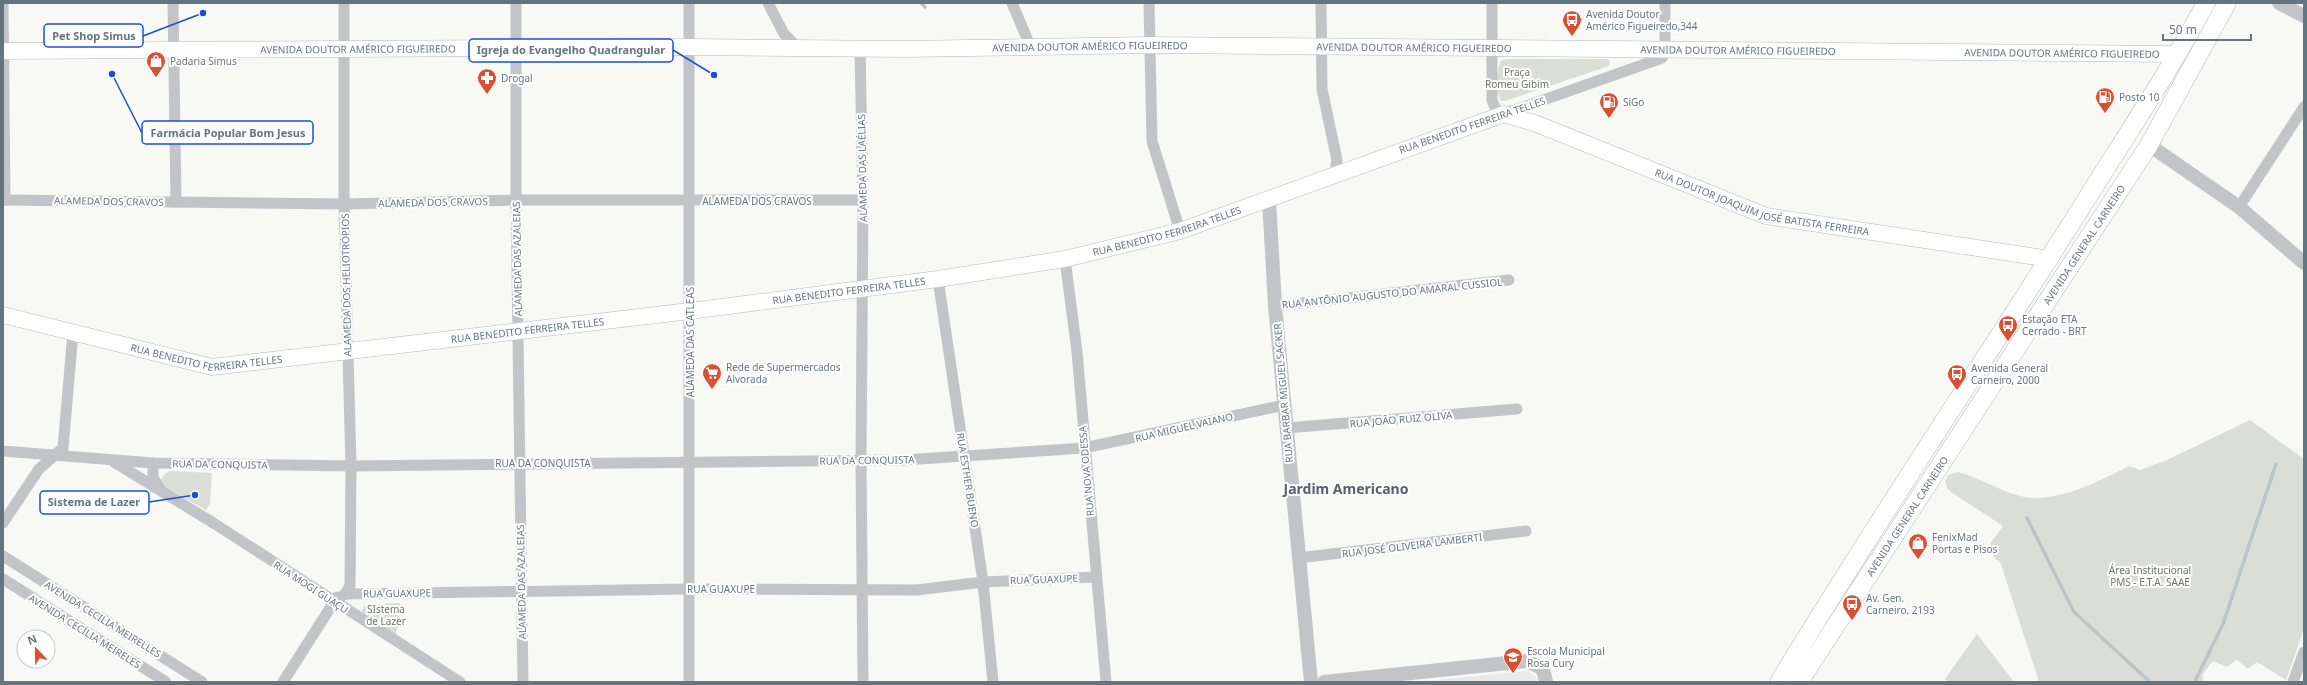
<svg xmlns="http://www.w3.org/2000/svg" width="2307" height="685" viewBox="0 0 2307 685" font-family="'Noto Sans',sans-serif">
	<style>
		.built { fill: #e9e9e8 }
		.green { fill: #daded6 }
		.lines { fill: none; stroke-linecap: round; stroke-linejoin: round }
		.stream { stroke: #b9c5c8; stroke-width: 3.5 }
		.secondary-casing { stroke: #b3b9bd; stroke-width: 17 }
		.primary-casing { stroke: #b4b9bc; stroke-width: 19 }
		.minor { stroke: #c1c5c8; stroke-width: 11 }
		.tertiary { stroke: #c1c5c8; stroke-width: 14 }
		.secondary { stroke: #fff; stroke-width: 16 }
		.primary { stroke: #fff; stroke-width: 18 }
		.labels { text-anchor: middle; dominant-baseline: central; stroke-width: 4; stroke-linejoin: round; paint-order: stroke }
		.poi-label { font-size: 10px; fill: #64757f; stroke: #fff; text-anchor: start }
		.street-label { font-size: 10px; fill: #64757f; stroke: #fff }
		.park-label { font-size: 10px; fill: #677763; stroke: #fff }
		.district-label { font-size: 14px; font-weight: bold; fill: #56626a; stroke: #fff }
		.leader { fill: none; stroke: #1d4ed8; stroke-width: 1.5 }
		.callout-dot { fill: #1d4ed8; stroke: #fff; stroke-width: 1.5 }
		.callout { fill: #fff; stroke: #1d4ed8; stroke-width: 1.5 }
		.callout-label { font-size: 11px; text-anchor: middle; font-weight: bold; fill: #64757f }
	</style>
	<rect width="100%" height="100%" fill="#f8f8f5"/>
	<!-- built -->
	<path class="built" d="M1527,671L1536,677L1537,682H1418Z"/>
	<!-- green -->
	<g class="green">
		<path d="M1508,59H1607L1610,61L1609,66L1505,101H1501C1495,92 1496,69 1502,60Z"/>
		<path d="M2250,420L2304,459V629L2286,680L2257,662L2248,669L2237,660L2226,667L2213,661L2203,674L2202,682H2039L2001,564L1993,556L1990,544L2003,526L1951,492L1947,488L1945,481L1948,475L1958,472C1979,477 1999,491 2020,496C2054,505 2100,481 2129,466L2140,470L2167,460Z"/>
		<path d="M170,471L212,473L210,503L206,510L165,487L161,480L164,475Z"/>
		<path d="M400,603L396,634L362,614V610L365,605Z"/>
		<path d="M1977,634L2014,682H1948L1945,679Z"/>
	</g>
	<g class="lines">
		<!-- stream -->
		<g class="stream">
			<path d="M921,3L925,7"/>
			<path d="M2027,518L2074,612L2150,682"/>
			<path d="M2196,682V679L2223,624L2276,464"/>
		</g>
		<defs>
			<g id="secondary">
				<path id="s1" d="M3,51L690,47L905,49L1148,45L2178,54"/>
				<path id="s2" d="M3,315L212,367L690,311L938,279L1065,259L1180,231L1504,114L1537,124L1766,216L2050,259"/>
			</g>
			<g id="primary">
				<path d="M1779,682C1879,517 1988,356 2091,192C2130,130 2171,68 2206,3"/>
				<path id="s3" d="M1799,682L2149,145L2227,3"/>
			</g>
		</defs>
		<!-- secondary casing -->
		<use href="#secondary" class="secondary-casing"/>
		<!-- primary casing -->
		<use href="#primary" class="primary-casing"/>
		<!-- minor -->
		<g class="minor">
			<path d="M3,3L5,200"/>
			<path d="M173,3L176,202"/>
			<path d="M516,3V200L523,682"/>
			<path d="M689,3V682"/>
			<path d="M768,3L784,34L797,47"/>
			<path d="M1012,3L1031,48"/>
			<path d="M1149,3L1152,141L1180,231"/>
			<path d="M1321,3L1322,89L1337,160L1335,172L1333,175"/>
			<path d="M1492,3V100L1496,110L1504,114L1662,58L1665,51V3"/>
			<path d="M860,49L863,200L861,460L863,682"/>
			<path d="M3,200L344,204L516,200H863"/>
			<path d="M2239,207L2304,107"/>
			<path d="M1065,259L1077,352L1106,682"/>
			<path d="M938,279L983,582L993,682"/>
			<path d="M1275,306L1509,280"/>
			<path d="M1286,428L1517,409"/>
			<path d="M3,451L153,463L351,466L904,460L1084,448L1284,405"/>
			<path d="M114,462L215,524L460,682"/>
			<path d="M153,463V477L160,489"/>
			<path d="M3,523L39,469L63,448L73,332"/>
			<path d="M3,556L202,682"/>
			<path d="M1298,558L1526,531"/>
			<path d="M3,579L166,682"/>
			<path d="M345,594L690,589L917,590L983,582L1096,577"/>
			<path d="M333,602L345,594L350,586L351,466L344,204V3"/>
			<path d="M283,682L337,597"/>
			<path d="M2293,682L2304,652"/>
		</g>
		<!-- tertiary -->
		<g class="tertiary">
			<path d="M2279,3L2304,16"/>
			<path d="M2149,145L2239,207L2304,263"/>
			<path d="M1269,199L1275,306L1311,682"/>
			<path d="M1324,682L1527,661L1543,669L1546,682"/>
		</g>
		<!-- secondary -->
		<use href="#secondary" class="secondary"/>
		<!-- primary -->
		<use href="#primary" class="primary"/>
	</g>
	<!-- icons -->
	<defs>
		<symbol id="bus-pin" viewBox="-11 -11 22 30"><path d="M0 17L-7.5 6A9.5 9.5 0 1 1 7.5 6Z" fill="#da5033" stroke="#fff"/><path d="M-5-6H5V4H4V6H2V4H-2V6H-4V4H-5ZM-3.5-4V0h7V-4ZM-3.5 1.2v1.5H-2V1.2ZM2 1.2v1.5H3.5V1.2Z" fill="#fff"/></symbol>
		<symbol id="shop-pin" viewBox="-11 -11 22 30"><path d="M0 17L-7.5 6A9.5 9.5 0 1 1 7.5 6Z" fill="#da5033" stroke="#fff"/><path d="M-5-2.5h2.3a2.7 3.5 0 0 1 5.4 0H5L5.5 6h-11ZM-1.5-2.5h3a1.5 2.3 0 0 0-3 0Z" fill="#fff"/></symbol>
		<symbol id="pharmacy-pin" viewBox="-11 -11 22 30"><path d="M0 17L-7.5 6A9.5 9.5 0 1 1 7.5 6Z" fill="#da5033" stroke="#fff"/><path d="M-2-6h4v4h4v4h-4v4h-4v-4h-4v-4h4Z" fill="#fff"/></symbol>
		<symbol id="fuel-pin" viewBox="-11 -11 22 30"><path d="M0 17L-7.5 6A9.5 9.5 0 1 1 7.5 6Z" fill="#da5033" stroke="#fff"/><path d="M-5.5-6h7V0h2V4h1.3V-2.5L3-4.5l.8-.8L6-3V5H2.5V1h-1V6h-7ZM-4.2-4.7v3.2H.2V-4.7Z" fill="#fff"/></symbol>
		<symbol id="supermarket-pin" viewBox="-11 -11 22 30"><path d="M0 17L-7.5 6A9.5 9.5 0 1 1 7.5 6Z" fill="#da5033" stroke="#fff"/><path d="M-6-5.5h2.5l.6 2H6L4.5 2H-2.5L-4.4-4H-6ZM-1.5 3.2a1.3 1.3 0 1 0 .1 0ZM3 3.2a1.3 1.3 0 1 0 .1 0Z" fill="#fff"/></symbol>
		<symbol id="school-pin" viewBox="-11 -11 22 30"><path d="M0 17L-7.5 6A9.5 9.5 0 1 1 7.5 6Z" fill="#da5033" stroke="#fff"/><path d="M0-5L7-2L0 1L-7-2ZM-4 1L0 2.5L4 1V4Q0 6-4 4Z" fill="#fff"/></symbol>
	</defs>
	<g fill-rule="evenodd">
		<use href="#bus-pin" x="1561" y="9" width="22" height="30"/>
		<use href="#shop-pin" x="145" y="50" width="22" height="30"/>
		<use href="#pharmacy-pin" x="476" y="67" width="22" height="30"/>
		<use href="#fuel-pin" x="2094" y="86" width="22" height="30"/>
		<use href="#fuel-pin" x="1598" y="91" width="22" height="30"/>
		<use href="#bus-pin" x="1997" y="314" width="22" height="30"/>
		<use href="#supermarket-pin" x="701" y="362" width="22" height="30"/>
		<use href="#bus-pin" x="1946" y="363" width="22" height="30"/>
		<use href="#shop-pin" x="1907" y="532" width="22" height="30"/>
		<use href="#bus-pin" x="1841" y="593" width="22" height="30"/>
		<use href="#school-pin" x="1502" y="646" width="22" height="30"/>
	</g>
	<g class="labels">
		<!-- poi labels -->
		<g class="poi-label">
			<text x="1586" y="14">Avenida Doutor<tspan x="1586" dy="12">Américo Figueiredo,344</tspan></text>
			<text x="170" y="61">Padaria Simus</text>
			<text x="501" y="78">Drogal</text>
			<text x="2119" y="97">Posto 10</text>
			<text x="1623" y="102">SiGo</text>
			<text x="2022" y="319">Estação ETA<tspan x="2022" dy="12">Cerrado - BRT</tspan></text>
			<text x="726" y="367">Rede de Supermercados<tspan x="726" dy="12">Alvorada</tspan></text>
			<text x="1971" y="368">Avenida General<tspan x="1971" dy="12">Carneiro, 2000</tspan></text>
			<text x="1932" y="537">FenixMad<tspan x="1932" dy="12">Portas e Pisos</tspan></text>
			<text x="1866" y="598">Av. Gen.<tspan x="1866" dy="12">Carneiro, 2193</tspan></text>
			<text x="1527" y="651">Escola Municipal<tspan x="1527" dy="12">Rosa Cury</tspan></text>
		</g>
		<!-- street labels -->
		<g class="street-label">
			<text stroke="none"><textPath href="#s1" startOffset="1087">AVENIDA DOUTOR AMÉRICO FIGUEIREDO</textPath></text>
			<text stroke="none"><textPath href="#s1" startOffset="355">AVENIDA DOUTOR AMÉRICO FIGUEIREDO</textPath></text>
			<text stroke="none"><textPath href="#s1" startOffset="1411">AVENIDA DOUTOR AMÉRICO FIGUEIREDO</textPath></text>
			<text stroke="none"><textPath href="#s1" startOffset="1735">AVENIDA DOUTOR AMÉRICO FIGUEIREDO</textPath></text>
			<text stroke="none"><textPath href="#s1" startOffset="2059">AVENIDA DOUTOR AMÉRICO FIGUEIREDO</textPath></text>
			<text transform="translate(1472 125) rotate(-19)">RUA BENEDITO FERREIRA TELLES</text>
			<text transform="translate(862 168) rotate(-91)">ALAMEDA DAS LAÉLIAS</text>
			<text transform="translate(109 201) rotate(1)">ALAMEDA DOS CRAVOS</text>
			<text x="757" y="201">ALAMEDA DOS CRAVOS</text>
			<text stroke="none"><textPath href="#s2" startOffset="1812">RUA DOUTOR JOAQUIM JOSÉ BATISTA FERREIRA</textPath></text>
			<text transform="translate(433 202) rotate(-1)">ALAMEDA DOS CRAVOS</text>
			<text stroke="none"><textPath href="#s2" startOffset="1181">RUA BENEDITO FERREIRA TELLES</textPath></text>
			<text stroke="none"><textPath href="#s3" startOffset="522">AVENIDA GENERAL CARNEIRO</textPath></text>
			<text transform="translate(517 259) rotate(-91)">ALAMEDA DAS AZALEIAS</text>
			<text transform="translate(346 285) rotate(-91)">ALAMEDA DOS HELIOTRÓPIOS</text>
			<text stroke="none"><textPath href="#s2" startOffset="857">RUA BENEDITO FERREIRA TELLES</textPath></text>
			<text transform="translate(1392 293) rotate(-6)">RUA ANTÔNIO AUGUSTO DO AMARAL CUSSIOL</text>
			<text stroke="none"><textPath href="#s2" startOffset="533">RUA BENEDITO FERREIRA TELLES</textPath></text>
			<text transform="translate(690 342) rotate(-90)">ALAMEDA DAS CATLEAS</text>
			<text stroke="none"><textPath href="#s2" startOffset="209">RUA BENEDITO FERREIRA TELLES</textPath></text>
			<text transform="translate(1283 393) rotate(-95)">RUA BARBAR MIGUEL SACKER</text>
			<text transform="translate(1401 419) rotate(-5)">RUA JOÃO RUIZ OLIVA</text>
			<text transform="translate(1184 427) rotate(-13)">RUA MIGUEL VAIANO</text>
			<text transform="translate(867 460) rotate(-1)">RUA DA CONQUISTA</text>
			<text x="543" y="463">RUA DA CONQUISTA</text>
			<text transform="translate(220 464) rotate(1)">RUA DA CONQUISTA</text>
			<text transform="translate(1086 471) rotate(-95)">RUA NOVA ODESSA</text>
			<text transform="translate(968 480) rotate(81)">RUA ESTHER BUENO</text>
			<text stroke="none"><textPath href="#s3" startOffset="198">AVENIDA GENERAL CARNEIRO</textPath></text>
			<text transform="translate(1412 545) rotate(-7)">RUA JOSÉ OLIVEIRA LAMBERTI</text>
			<text transform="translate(1044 579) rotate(-2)">RUA GUAXUPE</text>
			<text transform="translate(521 582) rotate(-91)">ALAMEDA DAS AZALEIAS</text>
			<text transform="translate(311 587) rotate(33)">RUA MOGI GUAÇU</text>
			<text x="721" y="589">RUA GUAXUPE</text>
			<text transform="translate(397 593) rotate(-1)">RUA GUAXUPE</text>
			<text transform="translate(103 619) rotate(32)">AVENIDA CECILIA MEIRELLES</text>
			<text transform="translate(85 631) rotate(32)">AVENIDA CECÍLIA MEIRELES</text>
		</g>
		<!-- park labels -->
		<g class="park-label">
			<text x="1517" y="72">Praça<tspan x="1517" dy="12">Romeu Gibim</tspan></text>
			<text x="2150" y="570">Área Institucional<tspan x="2150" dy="12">PMS - E.T.A. SAAE</tspan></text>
			<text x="386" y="609">SIstema<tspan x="386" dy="12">de Lazer</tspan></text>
		</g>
		<!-- district labels -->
		<g class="district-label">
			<text x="1346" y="488">Jardim Americano</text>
		</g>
	</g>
	<!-- callouts -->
	<path class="leader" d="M203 13L143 36M714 75L673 50M112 74L142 133M195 495L149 502"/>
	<g class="callout-dot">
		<circle cx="203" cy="13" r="4"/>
		<circle cx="714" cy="75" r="4"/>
		<circle cx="112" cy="74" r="4"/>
		<circle cx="195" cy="495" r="4"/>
	</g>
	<g class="callout">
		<rect x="44" y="24" width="99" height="23" rx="4"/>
		<rect x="469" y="39" width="204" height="23" rx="4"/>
		<rect x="142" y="121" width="171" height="23" rx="4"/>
		<rect x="40" y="491" width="109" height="23" rx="4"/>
	</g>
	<g class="callout-label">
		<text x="94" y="40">Pet Shop Simus</text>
		<text x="571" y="54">Igreja do Evangelho Quadrangular</text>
		<text x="228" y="137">Farmácia Popular Bom Jesus</text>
		<text x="94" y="506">Sistema de Lazer</text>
	</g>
	<!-- border -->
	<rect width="2307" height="685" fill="none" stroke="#64757f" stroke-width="8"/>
	<!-- north arrow -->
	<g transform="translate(36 649) rotate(338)"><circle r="19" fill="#ffffff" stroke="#c1c8cc"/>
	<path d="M0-3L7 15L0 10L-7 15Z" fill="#da5033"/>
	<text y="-6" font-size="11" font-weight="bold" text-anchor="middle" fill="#64757f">N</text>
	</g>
	<!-- scale -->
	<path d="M2163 34v6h88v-6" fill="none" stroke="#64757f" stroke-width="2"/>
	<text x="2169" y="34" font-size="12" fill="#64757f" stroke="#ffffff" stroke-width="3" paint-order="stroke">50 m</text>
</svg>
